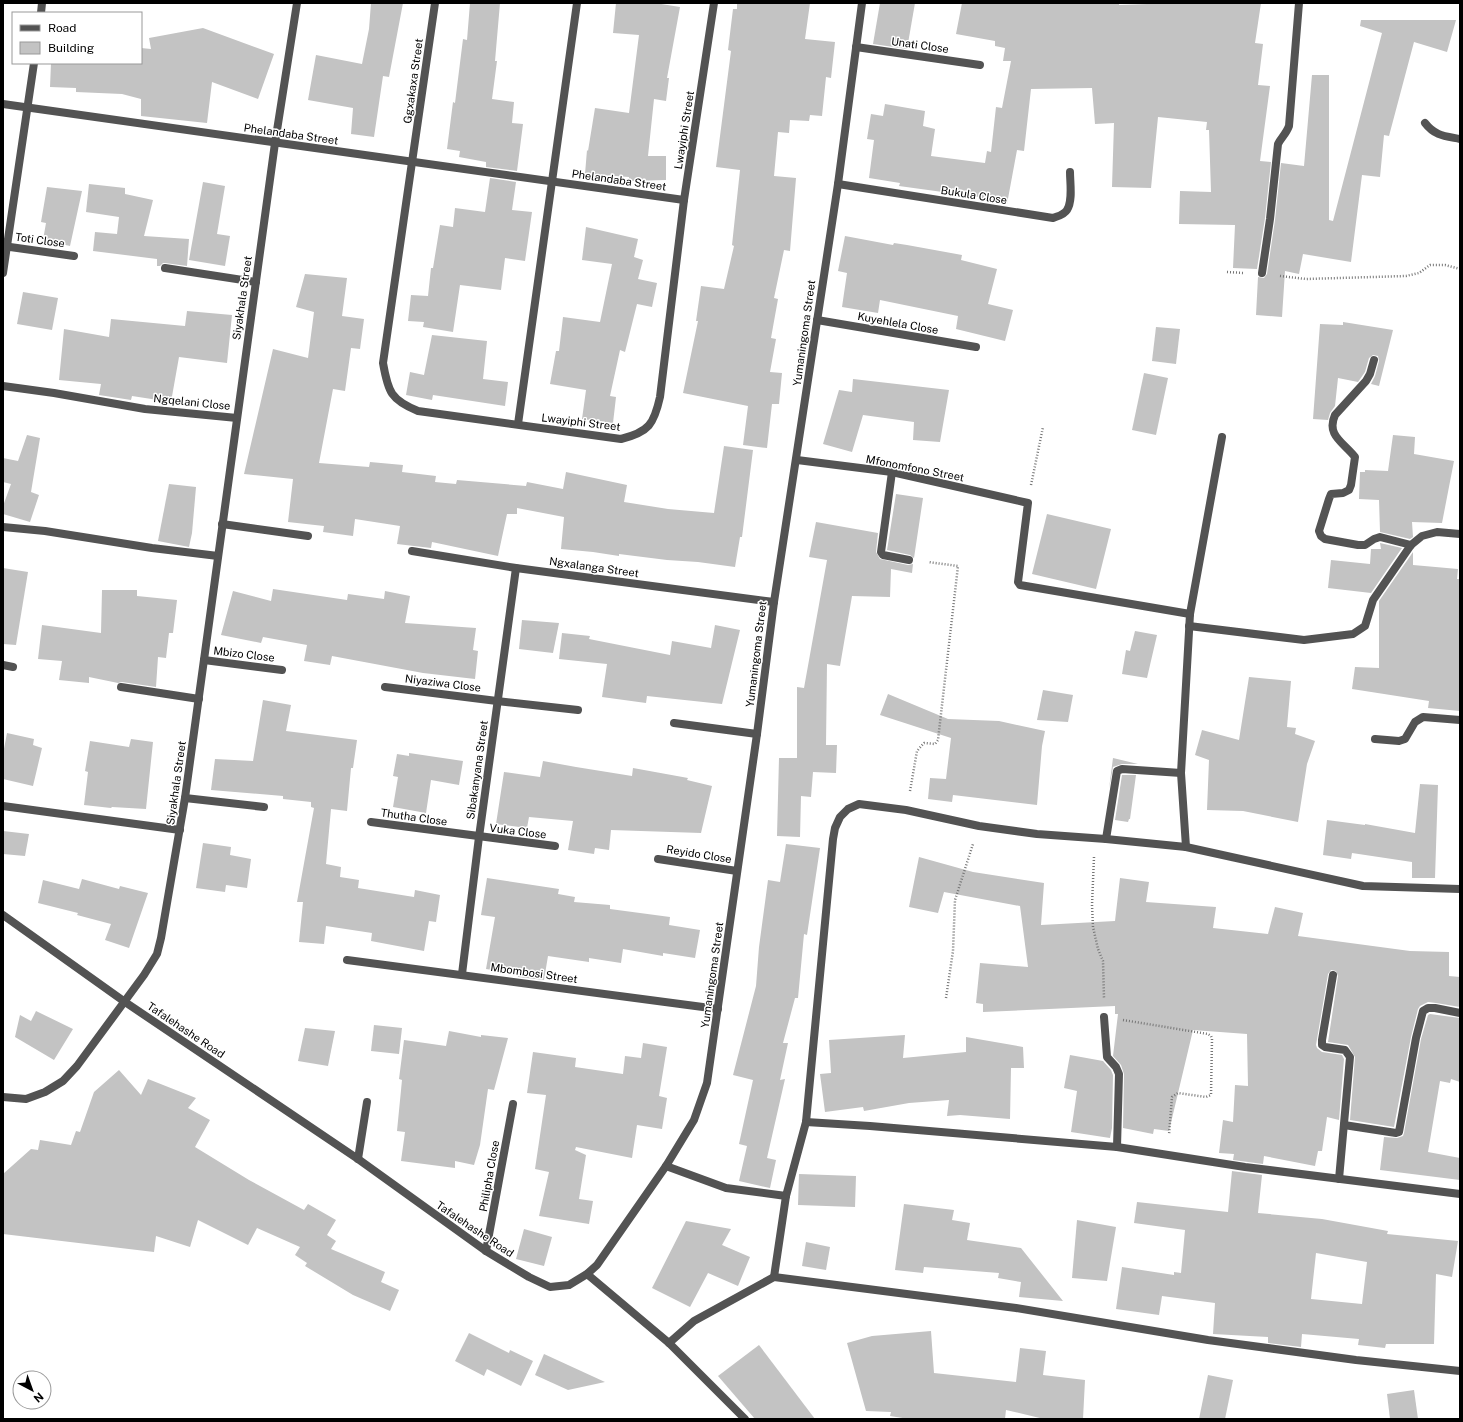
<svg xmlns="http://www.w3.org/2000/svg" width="1463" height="1422" viewBox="0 0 1463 1422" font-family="'Public Sans',sans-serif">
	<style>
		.building { fill: #c3c3c3; fill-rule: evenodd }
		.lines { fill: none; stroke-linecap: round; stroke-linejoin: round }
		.path { stroke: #757575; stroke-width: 2.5; stroke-dasharray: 1 2; stroke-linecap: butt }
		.street { stroke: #535353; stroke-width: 8 }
		.labels { text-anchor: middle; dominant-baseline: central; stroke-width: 3; stroke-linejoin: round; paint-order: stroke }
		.street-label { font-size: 11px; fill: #000; stroke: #fff }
	</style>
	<rect width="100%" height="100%" fill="#fff"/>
	<!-- building -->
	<g class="building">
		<path d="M371,3H403L389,77L383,76L374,137L351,134L353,108L308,100L316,55L362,64L369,29Z"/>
		<path d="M470,3H500L495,61H497L492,99L514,102L512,123L523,124L517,171L486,167V162L459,157L460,151L447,149L453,102L455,103L463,39L467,40Z"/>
		<path d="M616,3H655L680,7L667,78H669L666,101L654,99L648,156H666V180L629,181V177L585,174L587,150L588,151L595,108L629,113L639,35L613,33Z"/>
		<path d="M737,3H810L805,39L835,42L831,78L826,77L822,116L810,115L809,121L790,120L789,133L778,132L774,176L796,178L790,251L784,250L774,298L778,299L771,338L776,339L770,372L782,373L779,404H772L767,448L743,445L748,406L683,393L698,321H696L701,286L724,289L734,246L732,245L740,170L716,167L731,51L728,50L733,9H737Z"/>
		<path d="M880,3H915L907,49L873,44Z"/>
		<path d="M962,3H1119V5L1175,3H1261L1255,43L1263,44L1258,85L1270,86L1260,161L1271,162L1265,218L1257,269L1233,268L1235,225L1179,224L1180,191L1211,192L1209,130H1206L1207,122L1158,117L1151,188L1112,187L1114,123L1095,124L1092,88L1031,89L1024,151L1017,150L1007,204L978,199L979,197L899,186L900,183L869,178L874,140L867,139L871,114L883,116L885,104L925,111L923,126L935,129L931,156L985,163L987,151L991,152L996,107L1002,108L1011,61H1003L1005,48L995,46V41L956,34Z"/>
		<path d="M1361,20H1456L1447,52L1414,42L1389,136L1384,135L1380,177L1362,175L1351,262L1303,254L1299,274L1285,271L1282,317L1256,315L1258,277L1264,278L1267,274L1275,220L1281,163L1304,166L1312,75H1329V220L1333,221L1382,33L1360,26Z"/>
		<path d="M203,28L274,54L258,99L212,82L207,123L141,116V99L122,94L76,92V88L50,87L51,63H141V48L151,49L149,38Z"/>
		<path d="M490,178L516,182L512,210L532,212L525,261L505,258L501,290L460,285L453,332L423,327L424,322L408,321L411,295L428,296L431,268H433L440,225L453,227L455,208L485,212Z"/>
		<path d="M203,182L225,186L217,234L230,236L225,266L189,260Z"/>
		<path d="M89,184L125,188V194L153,200L144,236L189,239L187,266L165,263H163L160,266H157V259L93,251L95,232L117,234L119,217L86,212Z"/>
		<path d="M47,187L82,191L70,246L43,240L46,223L41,222Z"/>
		<path d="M586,227L638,239L634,257L643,260L638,279L657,283L652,307L637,304L625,352L620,350L610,396L616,397L613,423L582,419L586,390L550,384L556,351H559L563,317L600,322L612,264L582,260Z"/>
		<path d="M845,236L893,245L894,243L907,245L962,255L961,260L997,269L988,304L1013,310L1005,341L956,329L958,316L880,300L878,313L842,307L847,273L838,271Z"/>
		<path d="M305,274L347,278L342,316L364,319L360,349L351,348L345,391L333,389L319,463L369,467L370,462L403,465L402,472L436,476L435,482L456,484L457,480L526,486L527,482L563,489L566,472L627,485L624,502L668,509L714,513L724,446L753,450L742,537H740L735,567L698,562L667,560L619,554V556L593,552L561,549L564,517L517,508V514H507L498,556L432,542L431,548L397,544L400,526L355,519L353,536L323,532L324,526L288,522L293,479L244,474L273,349L308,358L314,312L296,307Z"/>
		<path d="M23,292L58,298L52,330L17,324Z"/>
		<path d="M187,311L232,315L227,363L179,357L171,402L132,396L131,400L99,395L101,384L59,380L64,329L109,337L111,319L185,326Z"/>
		<path d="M1343,322L1393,330L1379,386L1371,384L1375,376L1379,361L1378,356L1373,355L1369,358L1365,372L1358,382L1338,378L1335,406L1330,413L1328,420L1313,419L1320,324L1343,325Z"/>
		<path d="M1156,327L1180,329L1176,364L1152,361Z"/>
		<path d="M432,335L487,341L483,379L508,382L505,406L433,395L432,400L406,395L410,372L424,375Z"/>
		<path d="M1144,373L1168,378L1156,435L1132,430Z"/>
		<path d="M853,379L949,390L940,442L913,440L914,422L863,415L852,452L823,444L839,390L852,392Z"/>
		<path d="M27,435L40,438L31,492L39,495L30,522L3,514V506L11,484L3,482V458L18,461Z"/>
		<path d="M1393,435L1415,437L1414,454L1454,461L1442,523L1412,522L1413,537L1410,539L1380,532L1379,500L1359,499L1360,472H1365V470L1388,471Z"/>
		<path d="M169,484L196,487L192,533L189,547L158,541Z"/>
		<path d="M896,494L923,498L914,558L910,555L887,550Z"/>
		<path d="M1047,514L1111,529L1096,589L1032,574Z"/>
		<path d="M816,522L878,533L876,552L880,559L908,565L913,564L912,573L891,569L890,597L852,596L840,666L827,664L826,745H837L836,773L813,772L811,797L801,796L800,837L777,836L779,758H797V687L804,688L827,560L809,557Z"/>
		<path d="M1380,543L1402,548L1371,593L1328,588L1331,560L1370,564L1371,549H1381Z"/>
		<path d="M1413,552V565L1458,569L1457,579H1460V711L1428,708L1429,701L1352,689L1355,667L1379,668V601Z"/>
		<path d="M3,568L28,572L16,645L3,644Z"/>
		<path d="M273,589L347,600L348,594L384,599L385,591L410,596L405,623L476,628L473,650L478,651L475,679L423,673L332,656L330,665L304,661L307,645L263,637L261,643L221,635L233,591L271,601Z"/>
		<path d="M102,590H137V596L177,600L173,633H169L166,658L158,657L156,687L122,682L118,683L89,677V683L59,680L62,661L38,659L42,625L101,633Z"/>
		<path d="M522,620L559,623L553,653L519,649Z"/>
		<path d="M715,625L740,630L722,704L647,696L646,703L602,697L607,664L559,659L562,633L590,636L589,639L670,655L672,641L711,648Z"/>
		<path d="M1135,631L1157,635L1147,678L1122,674L1126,650L1130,651Z"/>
		<path d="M1249,677L1291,681L1287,727L1296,728L1295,734L1315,741L1307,764L1298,822L1243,811L1207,810L1209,760L1195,755L1202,730L1239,740Z"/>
		<path d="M1043,690L1073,695L1068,722L1037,720Z"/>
		<path d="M888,694L948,719L999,721L1045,731L1042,746L1037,805L953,795L952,802L928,799L930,778L946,779L951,738L880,715Z"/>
		<path d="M263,700L291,705L286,731L357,740L353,768H351L347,811L331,809L326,864L341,867L340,877L359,880L358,888L414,897L415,890L440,895L436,922L429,921L424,951L371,941L372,933L326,926L324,944L299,942L303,902H297L314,808L311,807V802L283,799V796L211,790L215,759L253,761Z"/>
		<path d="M7,733L34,739L33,745L42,748L33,786L3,779V754Z"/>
		<path d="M131,739L153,742L146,809L112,807L111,808L84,805L88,772L85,771L90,741L129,747Z"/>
		<path d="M409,753L463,761L459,785L431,780L426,813L393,807L398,777L393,776L397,754L409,756Z"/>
		<path d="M1113,758L1138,764H1122L1113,767L1109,789Z"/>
		<path d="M543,761L576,767L632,776L633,768L688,778L687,780L712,786L701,833L611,830L609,850L595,848L594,854L568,850L573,821L529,817L527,828L496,824L504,772L540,777Z"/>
		<path d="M1122,775H1136L1130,819H1129L1128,822L1115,820Z"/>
		<path d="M1420,784L1438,785L1435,878H1412V862L1352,853L1351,859L1323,855L1327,820L1365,825V824L1415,833Z"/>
		<path d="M3,831L29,834L25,856L3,854Z"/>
		<path d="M203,843L231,847L230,855L251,859L247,888L226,885L225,892L196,888Z"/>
		<path d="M786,844L820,848L807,935L804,934L798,998H795L783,1043H788L780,1080L785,1079L767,1158L776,1160L770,1188L739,1181L747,1146L739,1144L753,1080L733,1075L756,986L759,947L768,880L780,882Z"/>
		<path d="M919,857L973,872L1044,883L1041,925L1115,921L1120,878L1149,882L1146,902L1216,907L1213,928L1268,934L1275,907L1303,913L1298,936L1410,951L1449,952V976L1460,977V1007L1436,1003L1428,1002L1420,1006L1418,1009L1411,1037L1394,1127L1350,1120L1355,1057L1348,1045L1328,1042L1338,976L1336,971L1331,970L1328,974L1316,1045L1317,1048L1322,1052L1342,1055L1344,1059L1339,1120L1327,1117L1322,1151H1318L1315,1166L1264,1156L1263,1164L1233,1160L1234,1154L1219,1153L1223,1120L1233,1122L1235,1085L1248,1086L1247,1034L1193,1030L1169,1131L1154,1129L1153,1134L1123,1128L1124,1074L1121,1065L1113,1056L1118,1014H1115V1006L983,1012V1004L976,1003L980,963L1028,967L1020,906L944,892L938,913L909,907Z"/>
		<path d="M487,878L559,889L558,894L575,897L574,902L610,905V909L670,917L669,925L700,930L695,958L663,953V956L623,949L621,963L589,958V962L548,956L544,980L518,977V974L486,969L495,917L481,915Z"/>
		<path d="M82,879L119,889L120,886L148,893L129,948L105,940L111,924L77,915L78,913L38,903L43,880L79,889Z"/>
		<path d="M36,1011L73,1029L54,1060L15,1037L20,1015L31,1021Z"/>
		<path d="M1430,1014L1460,1018V1082L1451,1079L1450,1083L1440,1081L1428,1152L1460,1158V1180L1380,1170L1384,1137L1397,1138L1403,1136L1404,1133L1421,1039L1428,1015Z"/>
		<path d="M374,1025L402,1028L399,1054L371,1051Z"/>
		<path d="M305,1028L335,1031L328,1066L298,1061Z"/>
		<path d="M449,1031L481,1037V1035L508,1038L494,1090L488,1089L480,1145L474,1165L455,1161V1168L401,1161L405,1132L397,1131L402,1080L399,1079L404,1040L446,1046Z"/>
		<path d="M905,1035L903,1058L966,1052V1037L1023,1047L1024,1068H1011L1010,1119L960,1115L947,1116L949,1100L909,1103L864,1111L863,1107L825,1112L820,1074L831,1073L829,1040Z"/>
		<path d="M643,1043L667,1047L659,1096L667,1098L662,1129L637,1125L632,1158L576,1147L575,1150L586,1155L579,1199L593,1201L589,1224L539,1216L549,1172L535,1169L546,1095L527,1093L533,1052L576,1058L575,1067L623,1074L625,1056L641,1058Z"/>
		<path d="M1070,1055L1103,1061L1111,1070L1113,1075L1112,1128L1110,1138L1071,1132L1077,1091L1064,1088Z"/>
		<path d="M119,1070L141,1095L148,1079L196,1098L188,1108L210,1120L195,1147L249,1180L304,1210L308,1204L336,1220L327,1235L336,1241L331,1249L385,1272L381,1282L399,1290L390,1311L353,1295L305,1266L307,1263L295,1255L300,1247L257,1228L248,1245L198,1220L190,1247L156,1236L154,1252L3,1234V1174L31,1149L38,1150L40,1140L71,1145L76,1131L80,1132L94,1092Z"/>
		<path d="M1232,1171L1262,1175L1258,1213L1322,1219L1388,1231L1387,1234L1458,1241L1452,1277L1436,1274L1434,1344H1386L1385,1348L1358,1345L1359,1339L1302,1334L1301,1347L1268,1343V1337L1213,1334L1215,1303L1162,1296L1159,1315L1116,1309L1122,1267L1174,1275V1272L1181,1273L1185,1230L1134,1223L1137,1202L1228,1212ZM1316,1253L1367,1262L1362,1304L1311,1299Z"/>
		<path d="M799,1174L856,1176L855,1207L798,1205Z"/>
		<path d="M904,1204L954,1210L952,1220L970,1223L967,1240L1021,1248L1063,1301L1019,1297L1021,1282L998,1278L999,1273L924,1267L923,1273L895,1270Z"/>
		<path d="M1077,1220L1116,1227L1107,1281L1072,1278Z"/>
		<path d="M686,1221L731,1229L722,1245L750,1257L738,1286L708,1273L690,1307L652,1288Z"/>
		<path d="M524,1229L552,1237L544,1266L516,1259Z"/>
		<path d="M806,1242L830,1247L826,1270L802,1266Z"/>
		<path d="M931,1331L934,1373L1016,1382L1020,1348L1046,1351L1043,1375L1085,1380L1083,1419H1044L1006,1410L1005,1419H909L890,1416L891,1412L866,1411L847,1343L872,1336Z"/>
		<path d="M469,1333L509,1353L510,1350L533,1361L521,1386L487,1369L484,1376L455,1361Z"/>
		<path d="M759,1345L815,1419H755L718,1376Z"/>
		<path d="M544,1354L605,1382L568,1390L535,1375Z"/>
		<path d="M1208,1375L1233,1380L1225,1419H1199Z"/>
		<path d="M1414,1390L1418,1419H1390L1387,1394Z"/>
	</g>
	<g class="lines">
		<!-- path -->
		<g class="path">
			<path d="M1227,272L1244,273"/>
			<path d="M1280,276L1306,279L1406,276L1419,273L1430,265H1445L1460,269"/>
			<path d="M1031,485L1043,427"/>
			<path d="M910,791L917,751L924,743L935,744L938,740L958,566L928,562"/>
			<path d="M1094,857L1092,905L1093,927L1098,949L1103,961L1104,998"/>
			<path d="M946,998L953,951L955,900L973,844"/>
			<path d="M1123,1020L1208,1034L1211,1036L1212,1039L1211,1095L1206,1097L1178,1093L1172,1097L1169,1135"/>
		</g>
		<!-- street -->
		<g class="street">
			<path d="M435,3L383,363C388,392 391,400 418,411L621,439C649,432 654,424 660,397L684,200L714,3"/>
			<path d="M41,13L42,3"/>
			<path d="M856,47L980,65"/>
			<path d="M3,104L684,200"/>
			<path d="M1425,123C1435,136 1445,136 1460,139"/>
			<path d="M838,184L1053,218C1058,216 1064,215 1067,210C1073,201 1070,183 1070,172"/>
			<path d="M3,246L74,256"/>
			<path d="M165,268L256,282"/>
			<path d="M3,273L34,63"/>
			<path d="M1262,273L1270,219L1278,144C1281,138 1286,134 1289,126L1299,3"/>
			<path d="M817,320L976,347"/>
			<path d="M1374,360L1370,374L1366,381L1335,415C1326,435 1343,442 1355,457L1351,485L1349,490L1343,493L1331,494L1329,499L1319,531L1321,536L1325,539L1358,545H1365L1374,539L1380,537L1411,545"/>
			<path d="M3,386L54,393L145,409L237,418"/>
			<path d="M518,424L577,3"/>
			<path d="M797,460L892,472L1028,503L1018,582L1020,585L1190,614"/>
			<path d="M892,472L881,552L883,555L909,560"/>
			<path d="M222,524L308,536"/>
			<path d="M3,527L45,531L152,548L218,556"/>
			<path d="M412,551L516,568L774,602"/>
			<path d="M1189,626L1304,640L1353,634L1365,626L1373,600L1411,545L1422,536L1437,532L1460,534"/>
			<path d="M204,660L282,670"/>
			<path d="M3,665L13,667"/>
			<path d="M121,687L199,699"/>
			<path d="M385,687L497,701L578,710"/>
			<path d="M674,723L757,734"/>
			<path d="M1375,739L1399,741L1405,739L1415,722L1423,717L1460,720"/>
			<path d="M185,798L264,807"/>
			<path d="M3,806L180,830"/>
			<path d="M371,822L555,846"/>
			<path d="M1106,839L1117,771L1122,769L1181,773"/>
			<path d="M1186,847L1181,773L1190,614L1222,437"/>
			<path d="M658,859L737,871"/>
			<path d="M3,915L125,1002L358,1159L486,1251L529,1277L550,1287L569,1285L587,1274L597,1265L666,1166L694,1120L707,1083L757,734L774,602L838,184L862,3"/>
			<path d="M347,960L718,1009"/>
			<path d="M462,974L479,837L516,568"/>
			<path d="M1333,975L1322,1040V1045L1325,1047L1345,1050L1350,1057L1339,1179"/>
			<path d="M1104,1017L1107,1057L1116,1067L1119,1074L1117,1147"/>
			<path d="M3,1097L26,1099L45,1092L63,1081L77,1066L144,975L157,954L161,938L185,798L275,143L297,3"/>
			<path d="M806,1122L870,1126L1117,1147L1245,1167L1460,1194"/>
			<path d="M1344,1125L1396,1133L1399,1132L1416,1038L1423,1011L1428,1008H1435L1460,1013"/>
			<path d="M358,1159L367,1102"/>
			<path d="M666,1166L726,1188L786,1196"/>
			<path d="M486,1251L513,1104"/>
			<path d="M587,1274L669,1343L745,1419"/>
			<path d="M774,1277L786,1196L806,1122L833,839L835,828L840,817L848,809L859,804L906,810L979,826L1037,834L1106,839L1186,847L1363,886L1460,889"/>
			<path d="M669,1343L694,1321L774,1277L1016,1308L1208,1340L1356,1360L1460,1371"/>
		</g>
	</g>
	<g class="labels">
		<!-- street labels -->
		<g class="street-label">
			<text transform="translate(920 45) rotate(8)">Unati Close</text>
			<text transform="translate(413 81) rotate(-82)">Ggxakaxa Street</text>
			<text transform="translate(684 130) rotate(-81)">Lwayiphi Street</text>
			<text transform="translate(291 134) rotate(8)">Phelandaba Street</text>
			<text transform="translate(619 180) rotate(8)">Phelandaba Street</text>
			<text transform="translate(974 195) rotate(9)">Bukula Close</text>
			<text transform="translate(40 240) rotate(8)">Toti Close</text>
			<text transform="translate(242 298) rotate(-82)">Siyakhala Street</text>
			<text transform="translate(898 323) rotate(10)">Kuyehlela Close</text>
			<text transform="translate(804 333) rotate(-82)">Yumaningoma Street</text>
			<text transform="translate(192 402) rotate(6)">Ngqelani Close</text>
			<text transform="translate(581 422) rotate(7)">Lwayiphi Street</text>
			<text transform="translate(915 468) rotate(11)">Mfonomfono Street</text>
			<text transform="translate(594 567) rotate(8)">Ngxalanga Street</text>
			<text transform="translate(244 654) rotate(7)">Mbizo Close</text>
			<text transform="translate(756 654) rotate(-83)">Yumaningoma Street</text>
			<text transform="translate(443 683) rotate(7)">Niyaziwa Close</text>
			<text transform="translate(477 770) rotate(-82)">Sibakanyana Street</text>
			<text transform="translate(176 783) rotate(-82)">Siyakhala Street</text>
			<text transform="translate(414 817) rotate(8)">Thutha Close</text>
			<text transform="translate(518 831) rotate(7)">Vuka Close</text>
			<text transform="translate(699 854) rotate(9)">Reyido Close</text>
			<text transform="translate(534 973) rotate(8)">Mbombosi Street</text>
			<text transform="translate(712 975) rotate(-82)">Yumaningoma Street</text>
			<text transform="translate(186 1030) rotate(34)">Tafalehashe Road</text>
			<text transform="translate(489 1176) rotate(-80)">Philipha Close</text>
			<text transform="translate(475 1229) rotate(34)">Tafalehashe Road</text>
		</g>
	</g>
	<!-- border -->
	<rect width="1463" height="1422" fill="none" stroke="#000000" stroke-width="8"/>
	<!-- legend -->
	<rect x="12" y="12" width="130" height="52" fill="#ffffff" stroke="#999999"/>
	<rect x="20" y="25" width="20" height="6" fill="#535353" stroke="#999999"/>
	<text x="48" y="32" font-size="12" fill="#000000">Road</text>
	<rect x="20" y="42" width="20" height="12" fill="#c3c3c3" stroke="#999999"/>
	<text x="48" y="52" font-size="12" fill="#000000">Building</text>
	<!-- north arrow -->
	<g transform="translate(32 1390) rotate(139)"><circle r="19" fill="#ffffff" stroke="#999999"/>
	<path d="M0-3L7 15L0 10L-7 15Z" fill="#000000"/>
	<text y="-6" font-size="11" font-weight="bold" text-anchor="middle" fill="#000000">N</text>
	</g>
</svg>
